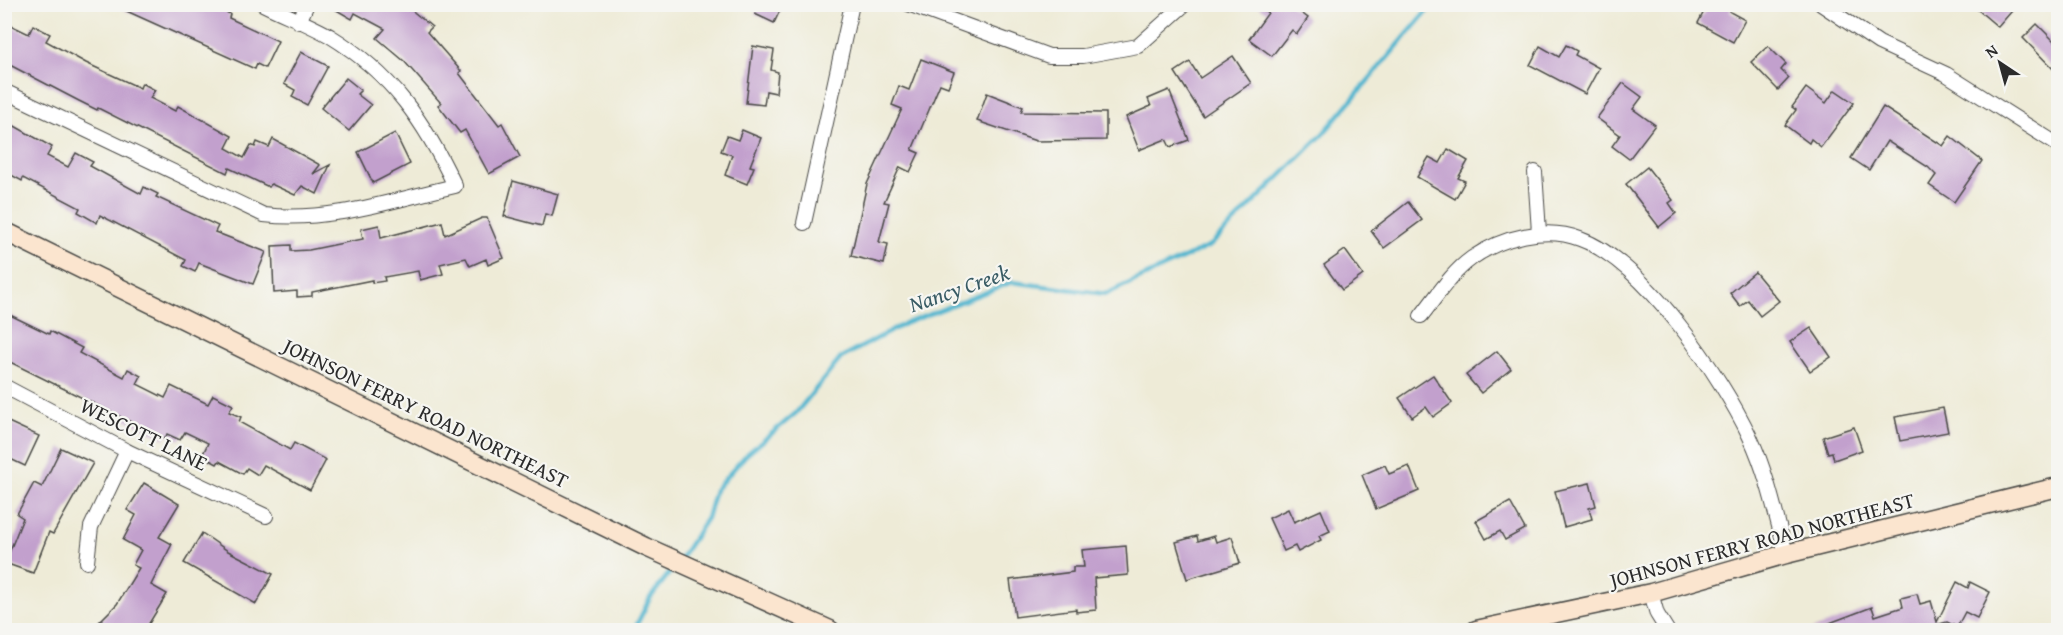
<svg xmlns="http://www.w3.org/2000/svg" width="2063" height="635" viewBox="0 0 2063 635" font-family="'Gentium Book Plus',serif">
	<style>
		.lines { fill: none; stroke-linecap: round; stroke-linejoin: round }
		.stream { stroke: #50b5cf; stroke-width: 4.5 }
		.building { fill: #c2a0cd }
		.street-casing { stroke: #484845; stroke-width: 16 }
		.secondary-casing { stroke: #484845; stroke-width: 21 }
		.street { stroke: #fff; stroke-width: 14 }
		.secondary { stroke: #fbe5cf; stroke-width: 18 }
		.labels { text-anchor: middle; dominant-baseline: central; stroke-width: 4.5; stroke-linejoin: round; paint-order: stroke }
		.street-label { font-size: 21px; fill: #2b2b2b; stroke: #f6f6f2 }
		.water-label { font-size: 22px; font-style: italic; fill: #385b64; stroke: #f6f6f2 }
	</style>
	<rect width="100%" height="100%" fill="#f6f6f2"/>
	<filter id="ink" filterUnits="userSpaceOnUse"><feTurbulence type="fractalNoise" baseFrequency=".0167" numOctaves="2"/><feDisplacementMap in="SourceGraphic" scale="12" xChannelSelector="R" yChannelSelector="G"/><feConvolveMatrix kernelMatrix="1 2 1 2 8 2 1 2 1" color-interpolation-filters="sRGB"/></filter>
	<filter id="wash" filterUnits="userSpaceOnUse"><feTurbulence type="fractalNoise" baseFrequency=".008" numOctaves="4" result="noise"/><feDisplacementMap in="SourceGraphic" scale="24" xChannelSelector="R" yChannelSelector="G"/><feGaussianBlur stdDeviation="1.35" result="paint"/><feColorMatrix in="noise" values="0 0 0 0 0 0 0 0 0 0 0 0 0 0 0 0 0 1.4 0 .05"/><feComposite in="paint" operator="in"/></filter>
	<g filter="url(#wash)">
		<rect width="100%" height="100%" fill="#eeebd7"/>
		<g class="lines">
			<!-- stream -->
			<g class="stream">
				<path d="M680,559L707,518L715,490L746,455L796,413L841,358L904,324L1012,282L1106,294L1210,246L1322,135L1433,4"/>
				<path d="M634,630L650,598L675,566"/>
			</g>
		</g>
		<g id="blocks">
			<!-- building -->
			<g class="building">
				<path d="M111,4H211L230,14L229,18L278,41L265,68L257,64L255,69Z"/>
				<path d="M326,4H404L432,27L427,32L461,71L459,73L499,125L502,123L520,157L489,174L465,130L460,133L438,105L441,103L404,61L377,38L385,29L355,13L352,19Z"/>
				<path d="M759,4H783L774,23L755,14Z"/>
				<path d="M1255,4H1289L1308,18L1297,34L1292,30L1272,56L1249,39L1268,13Z"/>
				<path d="M1708,4H1734L1730,12L1745,20L1733,42L1698,23Z"/>
				<path d="M1971,4H2018L1998,27Z"/>
				<path d="M4,22L29,34L33,25L50,34L46,41L86,63L140,88L142,83L155,90L150,98L175,111L178,106L232,136L226,148L244,158L251,145L255,147L257,142L269,147L273,139L320,165L313,174L330,165L317,194L302,186L295,195L271,184L269,187L229,168L227,173L98,108L97,110L79,101L4,62Z"/>
				<path d="M2037,24L2058,45V74L2023,38Z"/>
				<path d="M1566,45L1577,51L1575,55L1599,68L1585,94L1530,65L1540,46L1559,57Z"/>
				<path d="M753,46L774,50L771,70L778,72L776,93L766,91L764,105L746,103Z"/>
				<path d="M1768,46L1786,64L1781,70L1789,78L1778,90L1751,62Z"/>
				<path d="M301,52L328,66L307,105L292,97L295,90L284,84Z"/>
				<path d="M1233,56L1251,83L1203,116L1175,72L1190,62L1200,78Z"/>
				<path d="M921,59L954,72L948,87L940,84L912,150L919,153L910,172L900,167L884,202L889,203L879,242L888,244L884,264L851,256L867,184L902,109L892,105L899,86L909,90Z"/>
				<path d="M346,78L361,90L357,94L371,105L349,131L321,108Z"/>
				<path d="M1623,83L1642,97L1633,109L1655,125L1629,159L1612,146L1620,135L1597,118Z"/>
				<path d="M1806,88L1826,103L1835,90L1854,103L1821,147L1811,139L1809,143L1785,125L1796,110L1792,107Z"/>
				<path d="M1169,90L1189,140L1170,147L1166,139L1139,150L1126,117L1151,106L1148,99Z"/>
				<path d="M987,93L1023,107L1021,112L1106,113V140L1036,141L977,121Z"/>
				<path d="M1883,107L1943,146L1950,136L1982,161L1954,202L1929,185L1936,175L1928,167L1887,141L1869,170L1851,158Z"/>
				<path d="M4,120L52,147L47,156L68,167L76,153L93,162L90,166L141,194L144,187L158,194L156,197L218,226L215,232L266,252L253,284L199,263L195,272L183,266L186,260L100,215L97,223L78,212L80,208L23,178L22,181L4,171Z"/>
				<path d="M742,130L761,138L750,166L754,167L747,184L725,175L732,155L721,151L727,136L738,140Z"/>
				<path d="M395,133L410,164L373,183L358,152Z"/>
				<path d="M1448,149L1468,161L1458,178L1465,181L1455,199L1417,177L1429,157L1440,163Z"/>
				<path d="M1647,167L1673,200L1669,203L1676,213L1659,227L1626,184Z"/>
				<path d="M513,181L558,194L552,216L545,214L542,226L504,216Z"/>
				<path d="M1408,202L1422,220L1384,248L1371,231Z"/>
				<path d="M482,218H487L504,258L488,265L486,259L470,266L466,258L440,264L443,274L420,280L418,271L384,277L385,281L372,283V280L312,292V296L297,297V291L274,293L272,246L291,245V251L309,250L363,239L361,229L379,225L381,238L442,222L445,235Z"/>
				<path d="M1345,250L1363,275L1342,290L1324,265Z"/>
				<path d="M1755,272L1779,301L1760,316L1748,300L1740,306L1730,293Z"/>
				<path d="M8,314L49,334L50,331L82,348L79,353L124,377L128,369L141,376L137,384L165,398L171,386L208,404L213,395L233,405L229,412L241,417L239,422L290,450L294,443L326,460L310,490L264,465L258,475L247,468L243,474L219,461L217,464L202,456L208,443L185,432L180,440L167,434L165,439L4,359V322Z"/>
				<path d="M1811,328L1831,357L1810,371L1790,342Z"/>
				<path d="M1497,351L1511,369L1481,393L1466,375Z"/>
				<path d="M1433,375L1452,403L1433,417L1426,407L1412,417L1399,398Z"/>
				<path d="M1943,408L1948,432L1900,441L1895,417Z"/>
				<path d="M4,420L39,436L25,466L4,456Z"/>
				<path d="M1854,427L1862,450L1834,460L1832,452L1828,453L1823,437Z"/>
				<path d="M61,448L93,463L53,534L49,532L33,573L5,563L23,518L17,514L34,483L42,487Z"/>
				<path d="M1385,465L1389,474L1409,466L1419,491L1376,509L1362,475Z"/>
				<path d="M144,483L179,504L159,537L172,544L151,585L167,594L145,630H91L117,604L139,568L133,565L141,550L123,540L136,515L127,510Z"/>
				<path d="M1590,483L1596,506L1589,508L1592,519L1564,527L1555,491Z"/>
				<path d="M1510,502L1525,529L1505,540L1500,531L1486,539L1476,521Z"/>
				<path d="M1288,509L1294,522L1321,510L1330,531L1319,536L1321,540L1298,552L1295,546L1284,551L1269,518Z"/>
				<path d="M202,533L228,551L273,574L256,604L184,563Z"/>
				<path d="M1197,536L1198,541L1214,536L1216,542L1232,537L1240,563L1187,579L1176,542Z"/>
				<path d="M1126,546L1128,575L1094,578L1096,610L1076,612V609L1015,617L1010,580L1073,572V567H1084L1082,550Z"/>
				<path d="M1957,582L1968,588L1970,582L1990,592L1977,618L1965,612L1957,627L1947,622L1917,630H1811L1872,607L1875,616L1903,607L1901,598L1917,594L1920,604L1931,601L1937,622Z"/>
			</g>
		</g>
	</g>
	<g filter="url(#ink)">
		<use href="#blocks" fill-opacity="0" stroke="#484845" stroke-width="1.5"/>
		<g class="lines">
			<defs>
				<g id="street">
					<path d="M908,4L1049,56H1083L1138,46L1185,4"/>
					<path d="M1821,4L1879,43L1946,74L2058,145"/>
					<path d="M299,22L307,4"/>
					<path d="M4,91L264,215C328,223 393,200 455,186C425,122 392,74 330,36C309,24 285,15 263,4"/>
					<path d="M1535,172L1539,232"/>
					<path d="M804,223L852,4"/>
					<path d="M1421,316C1437,296 1451,273 1472,258C1502,237 1546,226 1580,239C1644,262 1722,377 1750,437C1767,473 1776,515 1786,554"/>
					<path d="M4,386L127,451L266,516"/>
					<path d="M87,562L91,527L127,451"/>
					<path d="M1651,593L1657,614L1667,630"/>
				</g>
				<g id="secondary">
					<path d="M4,231L646,547L830,630"/>
					<path d="M1476,630L1651,593L1786,554L2058,487"/>
				</g>
			</defs>
			<!-- street casing -->
			<use href="#street" class="street-casing"/>
			<!-- secondary casing -->
			<use href="#secondary" class="secondary-casing"/>
			<!-- street -->
			<use href="#street" class="street"/>
			<!-- secondary -->
			<use href="#secondary" class="secondary"/>
		</g>
	</g>
	<g class="labels">
		<!-- street labels -->
		<g class="street-label">
			<text transform="translate(426 413) rotate(26)">JOHNSON FERRY ROAD NORTHEAST</text>
			<text transform="translate(144 434) rotate(26)">WESCOTT LANE</text>
			<text transform="translate(1762 540) rotate(-15)">JOHNSON FERRY ROAD NORTHEAST</text>
		</g>
		<!-- water labels -->
		<g class="water-label">
			<text transform="translate(959 288) rotate(-19)">Nancy Creek</text>
		</g>
	</g>
	<!-- margin -->
	<rect width="2063" height="635" fill="none" stroke="#f6f6f2" stroke-width="24"/>
	<!-- north arrow -->
	<g transform="translate(2000 63) rotate(324)" stroke="#f6f6f2" stroke-width="4.5" paint-order="stroke">
	<path d="M0-4.5L10 22L0 15L-10 22Z" fill="#2b2b2b"/>
	<text y="-9" font-size="16" font-weight="bold" text-anchor="middle" fill="#2b2b2b">N</text>
	</g>
</svg>
